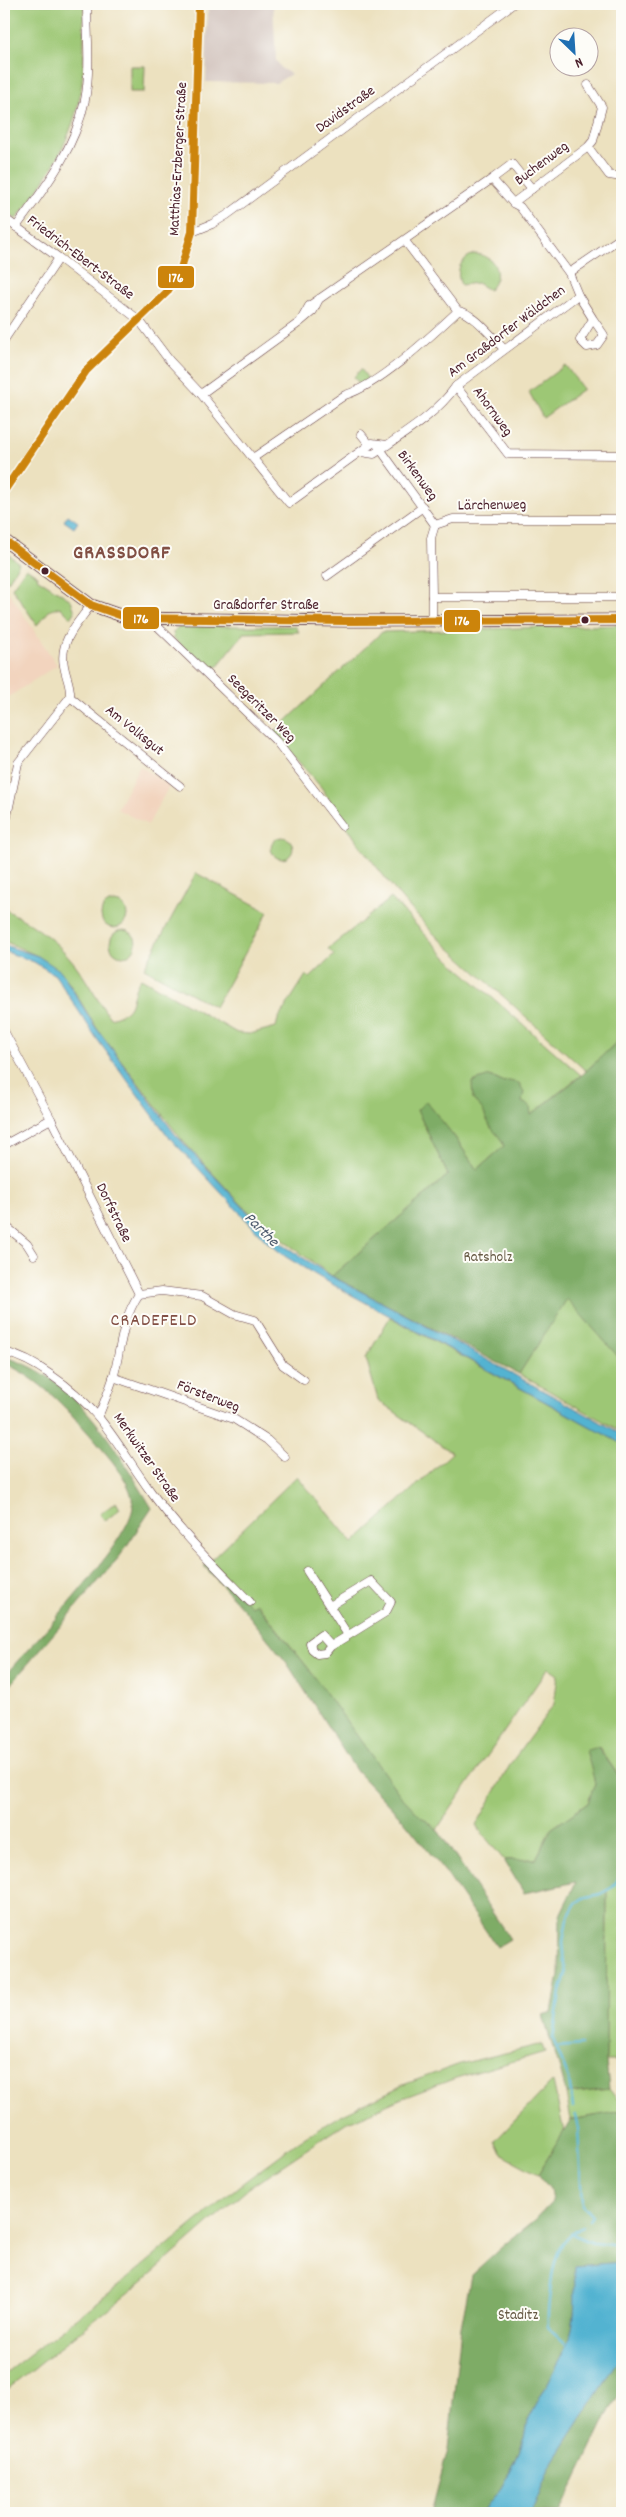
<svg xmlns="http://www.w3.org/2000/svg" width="626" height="2517" viewBox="0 0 626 2517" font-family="Dekko,sans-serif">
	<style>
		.built { fill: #f2d4be }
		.industrial { fill: #cfc0ba }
		.green { fill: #9dc774; stroke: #747350 }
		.forest { fill: #7eac66; stroke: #646648 }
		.water { fill: #52b3d1; stroke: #4e697e }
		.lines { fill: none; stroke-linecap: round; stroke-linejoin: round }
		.stream { stroke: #52b3d1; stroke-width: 2.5 }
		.street-casing { stroke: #623c41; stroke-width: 9 }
		.secondary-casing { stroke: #623c41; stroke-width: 13 }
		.street { stroke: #fff; stroke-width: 8 }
		.secondary { stroke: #fff; stroke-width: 11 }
		.bus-1-casing { stroke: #fdfcf7; stroke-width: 11 }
		.bus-1 { stroke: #cc840b; stroke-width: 8 }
		.bus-dot { fill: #4a1f2b; stroke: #fdfcf7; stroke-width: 2 }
		.labels { text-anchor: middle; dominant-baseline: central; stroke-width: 4; stroke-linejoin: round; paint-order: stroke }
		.street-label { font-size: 15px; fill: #4a1f2b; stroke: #fdfcf7 }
		.park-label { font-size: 15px; fill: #675a45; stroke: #fdfcf7 }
		.water-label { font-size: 16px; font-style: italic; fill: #4d5a6d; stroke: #fdfcf7 }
		.quarter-label { font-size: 18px; letter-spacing: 1px; fill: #824f44; stroke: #fdfcf7 }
		.district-label { font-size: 20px; font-weight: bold; letter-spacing: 1px; fill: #824f44; stroke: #fdfcf7 }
		.line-badge { stroke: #fdfcf7; stroke-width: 2 }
		.badge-label { font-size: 14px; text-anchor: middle; font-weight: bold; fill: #fff }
	</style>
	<rect width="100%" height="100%" fill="#fdfcf7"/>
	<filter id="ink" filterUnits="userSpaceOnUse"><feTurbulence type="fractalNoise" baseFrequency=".02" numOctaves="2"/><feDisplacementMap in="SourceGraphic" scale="10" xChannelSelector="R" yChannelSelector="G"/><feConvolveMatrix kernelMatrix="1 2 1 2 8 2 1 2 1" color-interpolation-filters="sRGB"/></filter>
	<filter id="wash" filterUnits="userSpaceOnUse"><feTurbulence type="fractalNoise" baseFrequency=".0096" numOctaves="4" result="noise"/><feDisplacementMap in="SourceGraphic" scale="20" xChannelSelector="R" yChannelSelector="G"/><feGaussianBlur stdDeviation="1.12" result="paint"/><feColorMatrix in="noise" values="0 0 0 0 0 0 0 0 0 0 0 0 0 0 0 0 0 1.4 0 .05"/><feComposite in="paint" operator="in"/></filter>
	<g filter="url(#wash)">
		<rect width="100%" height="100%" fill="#ece1bf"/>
		<!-- built -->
		<g class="built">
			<path d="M4,585L57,665L4,700Z"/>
			<path d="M140,766L169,786L148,825L117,809Z"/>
		</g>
		<!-- industrial -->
		<path class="industrial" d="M208,4H273L276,60L282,69L291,74L276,83L206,82Z"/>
		<!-- green -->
		<g class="green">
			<path d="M4,4H84C83,26 85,50 83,72C79,130 51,175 16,219L4,210Z"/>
			<path d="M130,66H145L144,92H130Z"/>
			<path d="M474,254C495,254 504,275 489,290L477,283L461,285C455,271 460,259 474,254Z"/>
			<path d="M565,365L583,389L543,418L529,392Z"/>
			<path d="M361,369L368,379L360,385L354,377Z"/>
			<path d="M4,551L19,563L8,582L4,576Z"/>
			<path d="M26,568L38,576L37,578L71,600L75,612L71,618L60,607L49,611L37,625L12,588Z"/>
			<path d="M622,625V1037L586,1071L434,934L401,898L358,843L321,787L273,733L382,632Z"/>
			<path d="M184,626H295L299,632L244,633L212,673L174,639L173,632L178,627Z"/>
			<circle cx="282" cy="848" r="11"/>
			<path d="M196,873L268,912L215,1007L144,968Z"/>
			<path d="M391,898L447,958L581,1075L531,1115L509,1081L502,1082L490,1076L473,1100L485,1111L491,1128L499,1133L504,1146L477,1170L454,1136L417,1110L448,1175L332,1276L266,1228L240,1203L182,1140L98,1030L66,978L38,956L4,941V909C28,921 51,936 69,957C85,975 96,999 110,1018C140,1010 126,1000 141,978L237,1033L250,1034L276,1027L278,1019L306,975L310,978L334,955L328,949Z"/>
			<circle cx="114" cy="915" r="13"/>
			<circle cx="123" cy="943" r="13"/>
			<path d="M567,1298L622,1361V1432L519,1374Z"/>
			<path d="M390,1317L622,1444V1781L599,1747L595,1783L588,1803L551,1829L536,1859L504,1860L476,1826L511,1763L554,1704L558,1675L548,1668L437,1829L421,1817L400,1796L308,1668L257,1603L251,1607L209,1562L297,1476L353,1543L452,1453L378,1400L366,1358Z"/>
			<path d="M116,1502L120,1509L105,1521L100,1514Z"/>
			<path d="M622,1873V2061H606L607,1890Z"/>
			<path d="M542,2044L545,2052L456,2078L400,2099L344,2124L249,2188L134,2289L4,2392V2374L122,2283L240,2185L299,2141L339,2116L403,2085L460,2064Z"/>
			<path d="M553,2081L564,2132L538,2174L501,2154L495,2141Z"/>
			<path d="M609,2089L622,2105V2111L571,2120L566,2094Z"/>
		</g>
		<!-- forest -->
		<g class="forest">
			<path d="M622,1037V1361L567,1299L519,1374L332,1276L448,1175L417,1110L426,1101L454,1136L477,1170L504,1146C499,1134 495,1134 490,1126C482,1112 487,1112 473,1100L472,1082L490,1076L502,1082L509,1081L519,1083L524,1092L522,1102L530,1106L531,1115L583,1074Z"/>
			<path d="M4,1357C76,1375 116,1449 152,1508L120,1556L4,1692V1676C29,1648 134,1537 133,1505C132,1480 105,1453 90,1435C64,1406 40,1379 4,1363Z"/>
			<path d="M209,1562L251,1606L256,1603L308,1668L400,1795L421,1817L437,1829L510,1939L497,1947L446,1873L404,1821L357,1772L287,1663L246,1612L204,1566Z"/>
			<path d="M598,1747L622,1781V1873L613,1887L607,1890L606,2061L609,2089L566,2094C561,2067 550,2042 543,2015L552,2012L559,1975L560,1915L576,1882L524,1893L504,1860L536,1859L551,1829L588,1803L595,1783L586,1750Z"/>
			<path d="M622,2111V2262L575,2266C574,2288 577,2315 570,2336C567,2343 564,2345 563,2354L528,2421L525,2439L515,2462L501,2488L481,2513H431L448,2449L461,2327L471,2275L505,2244L534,2221L552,2202L550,2189L538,2174L571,2120Z"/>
			<path d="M622,2355V2390L610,2409L560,2513H531L550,2467Z"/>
		</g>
		<!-- water -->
		<g class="water">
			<path d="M68,515L78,522L74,528L64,521Z"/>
			<path d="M4,945L38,956L61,971L94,1025L175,1134L271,1237L331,1276L404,1314L622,1434V1444L319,1277L286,1257L267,1242L168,1136L97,1039L55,975L34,962L4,951Z"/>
			<path d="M622,2262V2355L550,2467L531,2513H481L501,2488L515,2462L525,2439L528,2421L563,2354C564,2345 567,2343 570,2336C577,2315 574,2288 575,2266Z"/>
		</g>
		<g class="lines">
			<!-- stream -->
			<g class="stream">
				<path d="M556,2047L581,2045"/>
				<path d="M573,2107L569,2079L553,2039L560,1992L566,1974L563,1942L567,1919L576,1903L583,1898L600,1894L613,1887L622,1873"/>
				<path d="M575,2115L578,2128L582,2205L592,2216L589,2220"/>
				<path d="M572,2234L593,2243L622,2246"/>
				<path d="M565,2343L548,2327C547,2311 552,2262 560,2248C565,2239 574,2232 583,2226"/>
			</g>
		</g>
	</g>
	<g filter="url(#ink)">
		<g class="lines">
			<defs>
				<g id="street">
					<path d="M588,147L609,175L622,177"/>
					<path d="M492,179L512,164L532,189"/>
					<path d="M513,203L588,147L593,141L602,107L588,85"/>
					<path d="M4,218L59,258L139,320L169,360L201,394L289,503L372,443L387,445"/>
					<path d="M16,227C45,188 75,149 85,100C91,69 87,35 87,4"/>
					<path d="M192,232L212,224L227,215L513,4"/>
					<path d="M405,241L458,311C472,311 494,339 504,349"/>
					<path d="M569,273L622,237"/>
					<path d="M578,295L593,319L580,340L587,347L597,345L604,335L593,319"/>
					<path d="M300,322L309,306L492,179L513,203L520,207L569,273L578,295L456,386C436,415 403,434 374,454L361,452"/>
					<path d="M4,340L59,258"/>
					<path d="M456,386L508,454L622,455"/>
					<path d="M201,394L300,322L313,311L319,299"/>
					<path d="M361,434L370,445"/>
					<path d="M378,446L435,525"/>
					<path d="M253,458L345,395C379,385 431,336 458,311"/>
					<path d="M4,491L86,371L167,292L181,268L192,232L199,4"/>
					<path d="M435,525L453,519H622"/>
					<path d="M327,576L423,507"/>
					<path d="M432,597L431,538L435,525"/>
					<path d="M151,620L276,741L342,826"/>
					<path d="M432,620V597H622"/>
					<path d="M70,697L180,786"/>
					<path d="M4,831L18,763L70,697C71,685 66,678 64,666C59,641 77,624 91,605"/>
					<path d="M4,1031L51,1119L139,1294"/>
					<path d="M4,1145L51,1119"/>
					<path d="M4,1229L8,1228L27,1244L34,1255"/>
					<path d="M139,1294L162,1291L202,1296L234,1314L255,1320L283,1365L304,1380"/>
					<path d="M4,1352C21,1356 37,1365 51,1375C103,1410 116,1444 151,1492C180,1532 215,1566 250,1602"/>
					<path d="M113,1377L234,1419L267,1440L285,1457"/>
					<path d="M99,1415C104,1402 110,1389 114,1375C121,1347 122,1319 139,1294"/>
					<path d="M307,1571L348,1635"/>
					<path d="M330,1606L371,1581L391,1602L386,1612L331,1646L325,1653L317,1654L312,1650L310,1643L321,1635L331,1646"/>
				</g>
				<path id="secondary" d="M4,540L91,605L128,618L346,621L622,620"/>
			</defs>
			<!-- street casing -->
			<use href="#street" class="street-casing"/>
			<!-- secondary casing -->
			<use href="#secondary" class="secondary-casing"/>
			<!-- street -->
			<use href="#street" class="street"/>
			<!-- secondary -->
			<use href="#secondary" class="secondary"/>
			<defs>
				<g id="bus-1">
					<path d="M4,491L86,371L167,292L181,268L192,232L199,4"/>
					<path d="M4,540L91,605L128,618L346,621L622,620"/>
				</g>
			</defs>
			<!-- bus-1 casing -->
			<use href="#bus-1" class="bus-1-casing"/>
			<!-- bus-1 -->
			<use href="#bus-1" class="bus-1"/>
		</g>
	</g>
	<!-- markers -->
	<g class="bus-dot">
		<circle cx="45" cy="571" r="4.5"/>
		<circle cx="585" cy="620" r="4.5"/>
	</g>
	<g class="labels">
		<!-- street labels -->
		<g class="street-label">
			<text transform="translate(346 110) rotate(-36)">Davidstraße</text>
			<text transform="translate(179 159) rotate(-87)">Matthias-Erzberger-Straße</text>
			<text transform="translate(542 164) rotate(-37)">Buchenweg</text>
			<text transform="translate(80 258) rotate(37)">Friedrich-Ebert-Straße</text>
			<text transform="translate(507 332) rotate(-37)">Am Graßdorfer Wäldchen</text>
			<text transform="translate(492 412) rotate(54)">Ahornweg</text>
			<text transform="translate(417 476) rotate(54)">Birkenweg</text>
			<text transform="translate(492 506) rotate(-1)">Lärchenweg</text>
			<text x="266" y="606">Graßdorfer Straße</text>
			<text transform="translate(261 709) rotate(45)">Seegeritzer Weg</text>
			<text transform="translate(134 731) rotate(39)">Am Volksgut</text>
			<text transform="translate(113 1213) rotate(64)">Dorfstraße</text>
			<text transform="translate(208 1397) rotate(21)">Försterweg</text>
			<text transform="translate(146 1458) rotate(55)">Merkwitzer Straße</text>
		</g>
		<!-- park labels -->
		<g class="park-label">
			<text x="488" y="1258">Ratsholz</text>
			<text x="518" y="2316">Staditz</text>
		</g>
		<!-- water labels -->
		<g class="water-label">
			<text transform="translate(261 1230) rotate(45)">Parthe</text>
		</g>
		<!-- quarter labels -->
		<g class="quarter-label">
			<text x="154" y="1321">CRADEFELD</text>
		</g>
		<!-- district labels -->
		<g class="district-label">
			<text x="122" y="554">GRASSDORF</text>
		</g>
	</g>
	<g class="line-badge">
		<rect x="157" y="265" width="38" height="24" rx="5" fill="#cc840b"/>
		<rect x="122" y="606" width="38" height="24" rx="5" fill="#cc840b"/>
		<rect x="443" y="609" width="38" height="24" rx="5" fill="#cc840b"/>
	</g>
	<g class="badge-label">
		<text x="176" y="282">176</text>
		<text x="141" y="623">176</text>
		<text x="462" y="625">176</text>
	</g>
	<!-- margin -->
	<rect width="626" height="2517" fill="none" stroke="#fdfcf7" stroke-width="20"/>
	<!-- north arrow -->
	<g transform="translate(574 52) rotate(155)"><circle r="24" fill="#fdfcf7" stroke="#b5a4a5"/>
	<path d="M0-4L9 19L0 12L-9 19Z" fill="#1f6fb2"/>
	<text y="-8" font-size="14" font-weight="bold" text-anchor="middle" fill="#4a1f2b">N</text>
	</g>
</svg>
